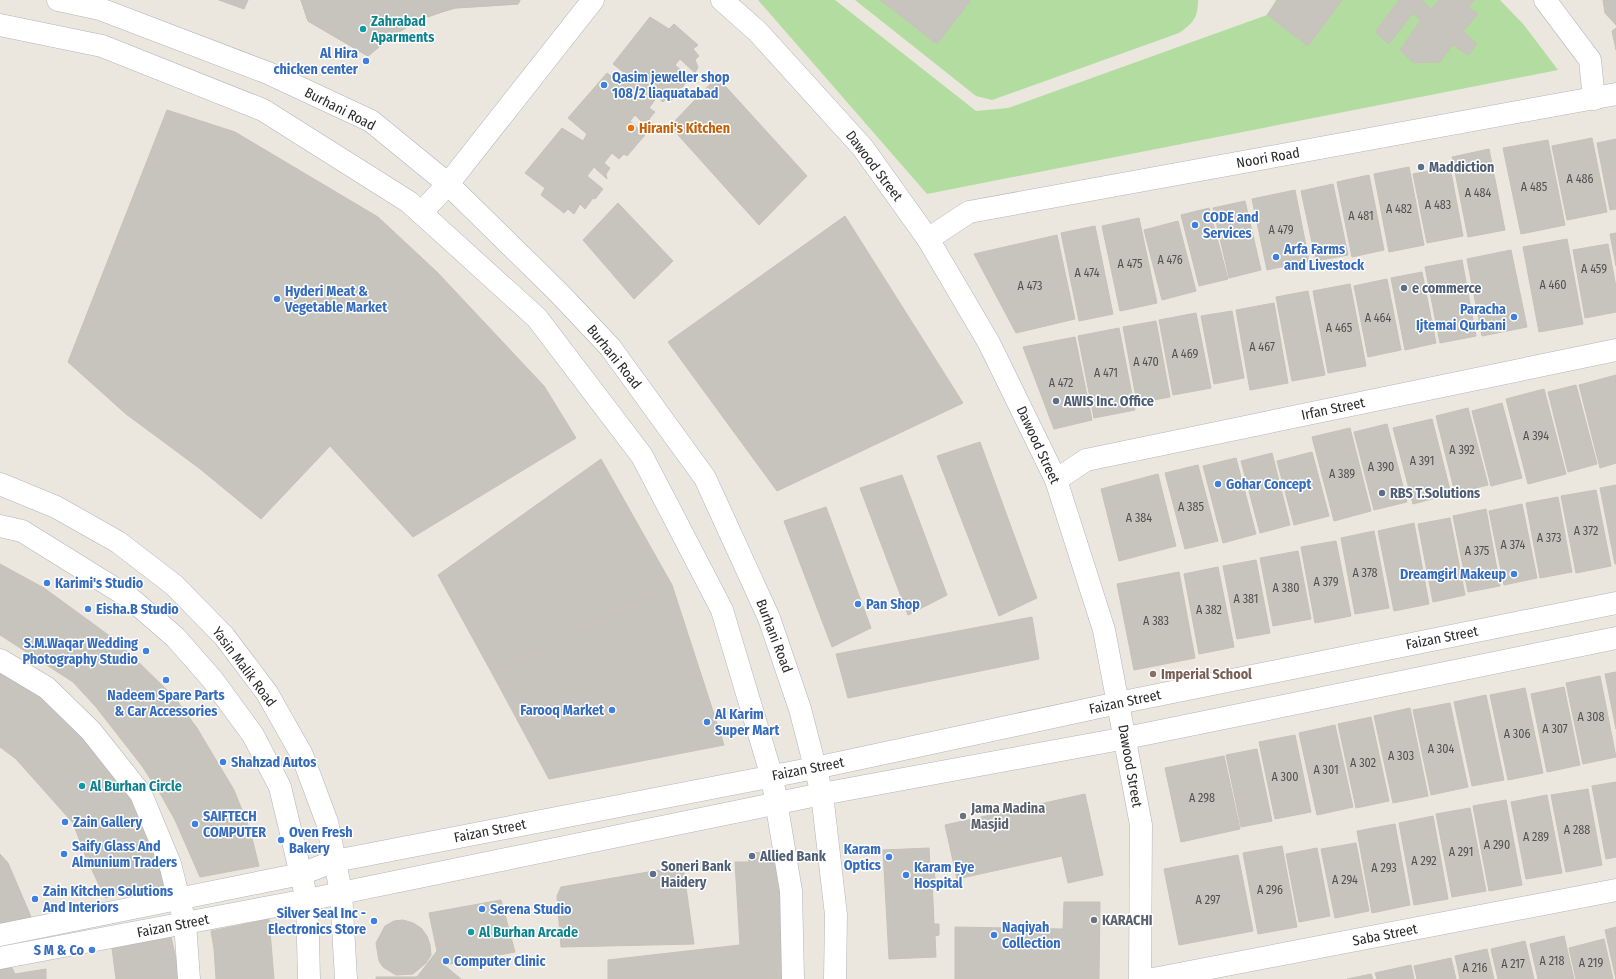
<svg xmlns="http://www.w3.org/2000/svg" width="1616" height="979" viewBox="0 0 1616 979" font-family="'Fira Sans Condensed',sans-serif">
	<style>
		.green { fill: #b3dda0 }
		.building { fill: #c7c4bd; stroke: #c7c2b8 }
		.lines { fill: none; stroke-linecap: round; stroke-linejoin: round }
		.minor-casing { stroke: #b2b4bd; stroke-width: 23 }
		.minor { stroke: #fff; stroke-width: 22 }
		.culture-dot { fill: #0f9aa8; stroke: #fff; stroke-width: 1.5 }
		.shop-dot { fill: #3f7fe0; stroke: #fff; stroke-width: 1.5 }
		.food-dot { fill: #e8710a; stroke: #fff; stroke-width: 1.5 }
		.service-dot { fill: #5c6f8a; stroke: #fff; stroke-width: 1.5 }
		.education-dot { fill: #8d6e63; stroke: #fff; stroke-width: 1.5 }
		.worship-dot { fill: #6b7280; stroke: #fff; stroke-width: 1.5 }
		.labels { text-anchor: middle; dominant-baseline: central; stroke-width: 3; stroke-linejoin: round; paint-order: stroke }
		.number-label { font-size: 12px; fill: #525150 }
		.culture-label { font-size: 14px; font-weight: bold; fill: #0d838f; stroke: #fff; text-anchor: start }
		.shop-label { font-size: 14px; font-weight: bold; fill: #366cbe; stroke: #fff; text-anchor: start }
		.street-label { font-size: 14px; fill: #2b2b2b; stroke: #fff }
		.food-label { font-size: 14px; font-weight: bold; fill: #c56008; stroke: #fff; text-anchor: start }
		.service-label { font-size: 14px; font-weight: bold; fill: #4e5e75; stroke: #fff; text-anchor: start }
		.education-label { font-size: 14px; font-weight: bold; fill: #785e54; stroke: #fff; text-anchor: start }
		.worship-label { font-size: 14px; font-weight: bold; fill: #5b616d; stroke: #fff; text-anchor: start }
	</style>
	<rect width="100%" height="100%" fill="#ebe6de"/>
	<!-- green -->
	<g class="green">
		<path d="M758,0H835L976,111L1008,108L1267,15L1276,0H1500L1524,25L1558,70L927,194Z"/>
		<path d="M855,0H1198C1198,18 1193,23 1179,33L992,100L976,96Z"/>
	</g>
	<!-- building -->
	<g class="building">
		<path d="M219,0H248L244,9Z"/>
		<path d="M301,0H520L518,4L455,8L422,18L391,37L368,56L308,21Z"/>
		<path d="M301,0H520L518,4L455,8L422,18L391,37L368,56L308,21Z"/>
		<path d="M422,0H450L452,8L428,17Z"/>
		<path d="M880,0H971L937,44Z"/>
		<path d="M1278,0H1342L1308,46L1267,15Z"/>
		<path d="M1399,0H1422L1431,9L1439,0H1475L1468,7L1478,14L1463,31L1477,44L1468,55L1453,45L1440,62L1413,63L1400,50L1421,20L1413,13L1389,44L1375,32Z"/>
		<path d="M1603,0H1616V25L1605,13Z"/>
		<path d="M650,17L669,29L674,24L698,45L693,49L699,56L695,60L698,67L695,73L680,59L675,65L690,78L670,102L666,99L663,102L657,97L649,108L655,112L649,119L653,124L649,129L635,115L630,121L645,135L627,156L624,154L619,159L612,153L604,163L610,168L606,174L607,179L594,167L587,176L603,189L595,199L593,198L585,209L580,204L574,214L568,209L564,213L541,195L545,188L525,173L562,128L583,141L587,134L568,118L607,73L623,85L630,77L613,64Z"/>
		<path d="M1616,28V50L1612,31Z"/>
		<path d="M717,77L807,176L759,225L670,126Z"/>
		<path d="M167,110L235,132L378,217L437,272L544,386L576,438L413,537L330,446L261,519L199,468L126,414L68,362Z"/>
		<path d="M1592,138L1607,212L1567,220L1552,146Z"/>
		<path d="M1616,139V209L1610,210L1597,143Z"/>
		<path d="M1548,140L1565,225L1521,234L1503,148Z"/>
		<path d="M1489,149L1505,230L1468,237L1452,157Z"/>
		<path d="M1409,167L1424,245L1389,252L1374,174Z"/>
		<path d="M1450,167L1463,236L1427,243L1413,174Z"/>
		<path d="M1369,175L1384,250L1352,257L1337,182Z"/>
		<path d="M1333,184L1348,255L1316,261L1301,191Z"/>
		<path d="M1295,190L1309,261L1267,270L1252,199Z"/>
		<path d="M1245,201L1261,270L1229,278L1213,208Z"/>
		<path d="M618,203L673,261L634,299L583,240Z"/>
		<path d="M1209,208L1228,279L1199,286L1181,215Z"/>
		<path d="M845,216L963,403L777,491L668,342Z"/>
		<path d="M1139,218L1157,303L1120,311L1102,226Z"/>
		<path d="M1178,221L1196,291L1162,300L1144,230Z"/>
		<path d="M1095,226L1113,314L1079,321L1061,233Z"/>
		<path d="M1616,233V266L1610,234Z"/>
		<path d="M1057,235L1075,319L1016,333L974,254Z"/>
		<path d="M1567,239L1583,324L1539,332L1523,247Z"/>
		<path d="M1608,244L1616,287V312L1585,318L1573,250Z"/>
		<path d="M1511,250L1527,327L1482,336L1467,259Z"/>
		<path d="M1462,260L1476,336L1440,343L1425,267Z"/>
		<path d="M1422,272L1436,343L1405,350L1391,278Z"/>
		<path d="M1387,279L1401,350L1368,357L1354,286Z"/>
		<path d="M1350,284L1366,366L1328,373L1313,291Z"/>
		<path d="M1308,291L1325,375L1292,381L1276,297Z"/>
		<path d="M1274,303L1288,383L1250,390L1236,310Z"/>
		<path d="M1232,311L1244,378L1214,384L1201,316Z"/>
		<path d="M1196,313L1211,388L1173,395L1159,320Z"/>
		<path d="M1156,321L1170,397L1137,403L1123,327Z"/>
		<path d="M1119,328L1135,410L1094,418L1078,336Z"/>
		<path d="M1075,337L1092,420L1054,429L1023,347Z"/>
		<path d="M1616,375V463L1600,468L1579,385Z"/>
		<path d="M1576,385L1597,464L1568,472L1548,392Z"/>
		<path d="M1544,389L1566,474L1528,484L1506,399Z"/>
		<path d="M1502,403L1522,478L1491,486L1472,411Z"/>
		<path d="M1468,408L1488,485L1455,493L1436,416Z"/>
		<path d="M1432,419L1451,494L1413,504L1393,428Z"/>
		<path d="M1387,424L1407,502L1374,510L1354,432Z"/>
		<path d="M1350,428L1371,511L1334,521L1312,437Z"/>
		<path d="M980,442L1037,598L999,616L937,456Z"/>
		<path d="M1312,452L1329,516L1294,525L1277,461Z"/>
		<path d="M1272,453L1290,525L1260,533L1241,461Z"/>
		<path d="M1236,458L1256,534L1223,543L1203,466Z"/>
		<path d="M601,459L672,585L493,675L438,575Z"/>
		<path d="M1198,465L1218,541L1185,549L1165,473Z"/>
		<path d="M1158,474L1176,546L1119,561L1101,489Z"/>
		<path d="M902,475L947,595L908,615L860,488Z"/>
		<path d="M1616,485V564H1615L1600,488Z"/>
		<path d="M1596,490L1611,566L1576,573L1561,496Z"/>
		<path d="M1558,497L1572,572L1540,578L1526,503Z"/>
		<path d="M1522,504L1537,578L1504,585L1489,511Z"/>
		<path d="M826,507L871,628L832,647L784,521Z"/>
		<path d="M1486,509L1500,586L1468,592L1453,516Z"/>
		<path d="M1450,518L1465,595L1433,602L1418,524Z"/>
		<path d="M1414,523L1429,604L1394,611L1378,531Z"/>
		<path d="M1374,531L1389,608L1355,614L1341,538Z"/>
		<path d="M1336,541L1351,616L1315,623L1301,547Z"/>
		<path d="M1298,551L1311,619L1273,626L1260,558Z"/>
		<path d="M1256,560L1270,633L1237,639L1223,566Z"/>
		<path d="M0,564L44,588L118,642L175,698L197,728L234,790L250,830L259,866L200,877L175,820L161,795L142,766L96,707L73,682L0,635Z"/>
		<path d="M1218,567L1234,647L1199,654L1184,574Z"/>
		<path d="M1179,572L1195,658L1134,670L1117,584Z"/>
		<path d="M672,585L724,745L549,779L493,675Z"/>
		<path d="M1032,617L1039,659L848,698L836,654Z"/>
		<path d="M1616,672V729L1605,674Z"/>
		<path d="M0,674L20,683L47,700L122,781L145,823L165,885L105,898L86,857L73,823L16,759L0,747Z"/>
		<path d="M1600,676L1616,757L1583,764L1566,683Z"/>
		<path d="M1564,687L1580,765L1547,772L1531,694Z"/>
		<path d="M1525,688L1543,773L1508,780L1490,695Z"/>
		<path d="M1486,695L1504,780L1472,786L1454,702Z"/>
		<path d="M1450,703L1468,787L1431,795L1413,710Z"/>
		<path d="M1410,708L1428,796L1393,803L1374,716Z"/>
		<path d="M1371,717L1389,801L1356,808L1338,724Z"/>
		<path d="M1335,725L1353,807L1317,815L1299,733Z"/>
		<path d="M1295,735L1311,812L1275,819L1259,742Z"/>
		<path d="M1257,749L1272,821L1241,827L1226,755Z"/>
		<path d="M1224,756L1240,829L1181,842L1165,768Z"/>
		<path d="M1616,782V857L1606,859L1592,786Z"/>
		<path d="M1588,789L1602,865L1566,872L1551,795Z"/>
		<path d="M1085,794L1103,875L1068,883L1062,856L957,879L945,825Z"/>
		<path d="M1547,795L1562,873L1526,879L1511,802Z"/>
		<path d="M1506,800L1522,885L1489,891L1473,806Z"/>
		<path d="M1470,808L1486,891L1452,897L1436,814Z"/>
		<path d="M1433,816L1448,899L1414,905L1399,823Z"/>
		<path d="M1395,824L1410,905L1372,913L1357,831Z"/>
		<path d="M1356,843L1369,911L1335,918L1321,849Z"/>
		<path d="M1282,846L1297,927L1258,934L1243,853Z"/>
		<path d="M929,848L930,868H934L935,879H932L934,924H939V935L935,936L936,957L889,959L883,850Z"/>
		<path d="M1317,848L1330,916L1299,922L1286,854Z"/>
		<path d="M765,852V855H780L787,979H608V960L740,945L735,862H749L748,853Z"/>
		<path d="M0,854L8,863L32,919L4,932L11,966L15,974L46,969V979H0Z"/>
		<path d="M1238,855L1253,931L1179,945L1164,869Z"/>
		<path d="M683,866L694,944L561,947L557,896L561,887Z"/>
		<path d="M501,900L515,952L444,965L461,979H376V977H417L437,951L429,913Z"/>
		<path d="M1064,902H1100L1099,979H955V927L1063,929Z"/>
		<path d="M269,919L274,979H216L214,949L211,931Z"/>
		<path d="M403,920L413,923L421,928L427,936L430,945L431,955L426,963L413,974L396,975L383,967L379,961L376,943L385,926L394,921Z"/>
		<path d="M1616,927V979L1605,930Z"/>
		<path d="M1564,936L1574,979H1538L1530,944Z"/>
		<path d="M171,937L178,968V979H116L112,948Z"/>
		<path d="M1604,939L1613,979H1576L1569,948Z"/>
		<path d="M1525,941L1534,979H1498L1491,949Z"/>
		<path d="M1487,949L1494,979H1460L1455,956Z"/>
		<path d="M1451,958L1456,979H1417L1414,966Z"/>
		<path d="M1411,965L1414,979H1377L1375,973Z"/>
		<path d="M1371,974L1373,979H1347Z"/>
	</g>
	<g class="lines">
		<defs>
			<g id="minor">
				<path d="M58,0L100,9L268,73L371,121L448,184L559,293L610,347L705,478L769,618L800,709L822,794L836,915L835,979"/>
				<path d="M722,0L758,32L863,148L928,239L989,343L1056,480L1104,630L1141,825L1140,979"/>
				<path d="M1545,0L1590,60L1594,99"/>
				<path d="M0,25L102,46L263,110L409,202L537,318L642,456L722,610L772,777L791,891L793,979"/>
				<path d="M421,213L448,184L593,0"/>
				<path d="M928,239L969,212L1616,94"/>
				<path d="M1056,480L1086,460L1616,350"/>
				<path d="M0,484L56,507L118,542L174,585L224,636L267,693L302,755L327,822L341,892L346,979"/>
				<path d="M0,526L22,531L130,598L175,637L212,679L253,735L280,787L307,900L309,979"/>
				<path d="M0,660L47,688L91,731L141,794L170,864L185,923L189,979"/>
				<path d="M0,935L301,874L335,861L815,768L1118,703L1616,603"/>
				<path d="M0,958L307,900L822,794L1126,738L1616,638"/>
				<path d="M1153,979L1616,890"/>
			</g>
		</defs>
		<!-- minor casing -->
		<use href="#minor" class="minor-casing"/>
		<!-- minor -->
		<use href="#minor" class="minor"/>
	</g>
	<!-- markers -->
	<g class="culture-dot">
		<circle cx="363" cy="29" r="4"/>
		<circle cx="82" cy="786" r="4"/>
		<circle cx="471" cy="932" r="4"/>
	</g>
	<g class="shop-dot">
		<circle cx="366" cy="61" r="4"/>
		<circle cx="604" cy="85" r="4"/>
		<circle cx="1195" cy="225" r="4"/>
		<circle cx="1276" cy="257" r="4"/>
		<circle cx="277" cy="299" r="4"/>
		<circle cx="1514" cy="317" r="4"/>
		<circle cx="1218" cy="484" r="4"/>
		<circle cx="1514" cy="574" r="4"/>
		<circle cx="47" cy="583" r="4"/>
		<circle cx="858" cy="604" r="4"/>
		<circle cx="88" cy="609" r="4"/>
		<circle cx="146" cy="651" r="4"/>
		<circle cx="166" cy="680" r="4"/>
		<circle cx="612" cy="710" r="4"/>
		<circle cx="707" cy="722" r="4"/>
		<circle cx="223" cy="762" r="4"/>
		<circle cx="65" cy="822" r="4"/>
		<circle cx="195" cy="824" r="4"/>
		<circle cx="281" cy="840" r="4"/>
		<circle cx="64" cy="854" r="4"/>
		<circle cx="889" cy="857" r="4"/>
		<circle cx="906" cy="875" r="4"/>
		<circle cx="35" cy="899" r="4"/>
		<circle cx="482" cy="909" r="4"/>
		<circle cx="374" cy="921" r="4"/>
		<circle cx="994" cy="935" r="4"/>
		<circle cx="92" cy="950" r="4"/>
		<circle cx="446" cy="961" r="4"/>
	</g>
	<circle class="food-dot" cx="631" cy="128" r="4"/>
	<g class="service-dot">
		<circle cx="1421" cy="167" r="4"/>
		<circle cx="1404" cy="288" r="4"/>
		<circle cx="1056" cy="401" r="4"/>
		<circle cx="1382" cy="493" r="4"/>
		<circle cx="752" cy="856" r="4"/>
		<circle cx="653" cy="874" r="4"/>
	</g>
	<circle class="education-dot" cx="1153" cy="674" r="4"/>
	<g class="worship-dot">
		<circle cx="963" cy="816" r="4"/>
		<circle cx="1094" cy="920" r="4"/>
	</g>
	<g class="labels">
		<!-- number labels -->
		<g class="number-label">
			<text x="1580" y="179">A 486</text>
			<text x="1534" y="187">A 485</text>
			<text x="1478" y="193">A 484</text>
			<text x="1438" y="205">A 483</text>
			<text x="1399" y="209">A 482</text>
			<text x="1361" y="216">A 481</text>
			<text x="1281" y="230">A 479</text>
			<text x="1170" y="260">A 476</text>
			<text x="1130" y="264">A 475</text>
			<text x="1594" y="269">A 459</text>
			<text x="1087" y="273">A 474</text>
			<text x="1553" y="285">A 460</text>
			<text x="1030" y="286">A 473</text>
			<text x="1378" y="318">A 464</text>
			<text x="1339" y="328">A 465</text>
			<text x="1262" y="347">A 467</text>
			<text x="1185" y="354">A 469</text>
			<text x="1146" y="362">A 470</text>
			<text x="1106" y="373">A 471</text>
			<text x="1061" y="383">A 472</text>
			<text x="1536" y="436">A 394</text>
			<text x="1462" y="450">A 392</text>
			<text x="1422" y="461">A 391</text>
			<text x="1381" y="467">A 390</text>
			<text x="1342" y="474">A 389</text>
			<text x="1191" y="507">A 385</text>
			<text x="1139" y="518">A 384</text>
			<text x="1586" y="531">A 372</text>
			<text x="1549" y="538">A 373</text>
			<text x="1513" y="545">A 374</text>
			<text x="1477" y="551">A 375</text>
			<text x="1365" y="573">A 378</text>
			<text x="1326" y="582">A 379</text>
			<text x="1286" y="588">A 380</text>
			<text x="1246" y="599">A 381</text>
			<text x="1209" y="610">A 382</text>
			<text x="1156" y="621">A 383</text>
			<text x="1591" y="717">A 308</text>
			<text x="1555" y="729">A 307</text>
			<text x="1517" y="734">A 306</text>
			<text x="1441" y="749">A 304</text>
			<text x="1401" y="756">A 303</text>
			<text x="1363" y="763">A 302</text>
			<text x="1326" y="770">A 301</text>
			<text x="1285" y="777">A 300</text>
			<text x="1202" y="798">A 298</text>
			<text x="1577" y="830">A 288</text>
			<text x="1536" y="837">A 289</text>
			<text x="1497" y="845">A 290</text>
			<text x="1461" y="852">A 291</text>
			<text x="1424" y="861">A 292</text>
			<text x="1384" y="868">A 293</text>
			<text x="1345" y="880">A 294</text>
			<text x="1270" y="890">A 296</text>
			<text x="1208" y="900">A 297</text>
			<text x="1552" y="961">A 218</text>
			<text x="1591" y="963">A 219</text>
			<text x="1513" y="964">A 217</text>
			<text x="1475" y="968">A 216</text>
		</g>
		<!-- culture labels -->
		<g class="culture-label">
			<text x="371" y="21">Zahrabad<tspan x="371" dy="16">Aparments</tspan></text>
			<text x="90" y="786">Al Burhan Circle</text>
			<text x="479" y="932">Al Burhan Arcade</text>
		</g>
		<!-- shop labels -->
		<g class="shop-label">
			<text x="358" y="53" text-anchor="end">Al Hira<tspan x="358" dy="16">chicken center</tspan></text>
			<text x="612" y="77">Qasim jeweller shop<tspan x="612" dy="16">108/2 liaquatabad</tspan></text>
			<text x="1203" y="217">CODE and<tspan x="1203" dy="16">Services</tspan></text>
			<text x="1284" y="249">Arfa Farms<tspan x="1284" dy="16">and Livestock</tspan></text>
			<text x="285" y="291">Hyderi Meat &amp;<tspan x="285" dy="16">Vegetable Market</tspan></text>
			<text x="1506" y="309" text-anchor="end">Paracha<tspan x="1506" dy="16">Ijtemai Qurbani</tspan></text>
			<text x="1226" y="484">Gohar Concept</text>
			<text x="1506" y="574" text-anchor="end">Dreamgirl Makeup</text>
			<text x="55" y="583">Karimi's Studio</text>
			<text x="866" y="604">Pan Shop</text>
			<text x="96" y="609">Eisha.B Studio</text>
			<text x="138" y="643" text-anchor="end">S.M.Waqar Wedding<tspan x="138" dy="16">Photography Studio</tspan></text>
			<text x="166" y="695" text-anchor="middle">Nadeem Spare Parts<tspan x="166" dy="16">&amp; Car Accessories</tspan></text>
			<text x="604" y="710" text-anchor="end">Farooq Market</text>
			<text x="715" y="714">Al Karim<tspan x="715" dy="16">Super Mart</tspan></text>
			<text x="231" y="762">Shahzad Autos</text>
			<text x="203" y="816">SAIFTECH<tspan x="203" dy="16">COMPUTER</tspan></text>
			<text x="73" y="822">Zain Gallery</text>
			<text x="289" y="832">Oven Fresh<tspan x="289" dy="16">Bakery</tspan></text>
			<text x="72" y="846">Saify Glass And<tspan x="72" dy="16">Almunium Traders</tspan></text>
			<text x="881" y="849" text-anchor="end">Karam<tspan x="881" dy="16">Optics</tspan></text>
			<text x="914" y="867">Karam Eye<tspan x="914" dy="16">Hospital</tspan></text>
			<text x="43" y="891">Zain Kitchen Solutions<tspan x="43" dy="16">And Interiors</tspan></text>
			<text x="490" y="909">Serena Studio</text>
			<text x="366" y="913" text-anchor="end">Silver Seal Inc -<tspan x="366" dy="16">Electronics Store</tspan></text>
			<text x="1002" y="927">Naqiyah<tspan x="1002" dy="16">Collection</tspan></text>
			<text x="84" y="950" text-anchor="end">S M &amp; Co</text>
			<text x="454" y="961">Computer Clinic</text>
		</g>
		<!-- street labels -->
		<g class="street-label">
			<text transform="translate(340 109) rotate(27)">Burhani Road</text>
			<text transform="translate(1268 158) rotate(-10)">Noori Road</text>
			<text transform="translate(874 166) rotate(53)">Dawood Street</text>
			<text transform="translate(614 357) rotate(51)">Burhani Road</text>
			<text transform="translate(1333 409) rotate(-12)">Irfan Street</text>
			<text transform="translate(1038 445) rotate(65)">Dawood Street</text>
			<text transform="translate(774 636) rotate(69)">Burhani Road</text>
			<text transform="translate(1442 638) rotate(-11)">Faizan Street</text>
			<text transform="translate(244 667) rotate(53)">Yasin Malik Road</text>
			<text transform="translate(1125 702) rotate(-12)">Faizan Street</text>
			<text transform="translate(1130 766) rotate(80)">Dawood Street</text>
			<text transform="translate(808 769) rotate(-11)">Faizan Street</text>
			<text transform="translate(490 831) rotate(-11)">Faizan Street</text>
			<text transform="translate(173 926) rotate(-11)">Faizan Street</text>
			<text transform="translate(1385 935) rotate(-11)">Saba Street</text>
		</g>
		<!-- food labels -->
		<g class="food-label">
			<text x="639" y="128">Hirani's Kitchen</text>
		</g>
		<!-- service labels -->
		<g class="service-label">
			<text x="1429" y="167">Maddiction</text>
			<text x="1412" y="288">e commerce</text>
			<text x="1064" y="401">AWIS Inc. Office</text>
			<text x="1390" y="493">RBS T.Solutions</text>
			<text x="760" y="856">Allied Bank</text>
			<text x="661" y="866">Soneri Bank<tspan x="661" dy="16">Haidery</tspan></text>
		</g>
		<!-- education labels -->
		<g class="education-label">
			<text x="1161" y="674">Imperial School</text>
		</g>
		<!-- worship labels -->
		<g class="worship-label">
			<text x="971" y="808">Jama Madina<tspan x="971" dy="16">Masjid</tspan></text>
			<text x="1102" y="920">KARACHI</text>
		</g>
	</g>
</svg>
